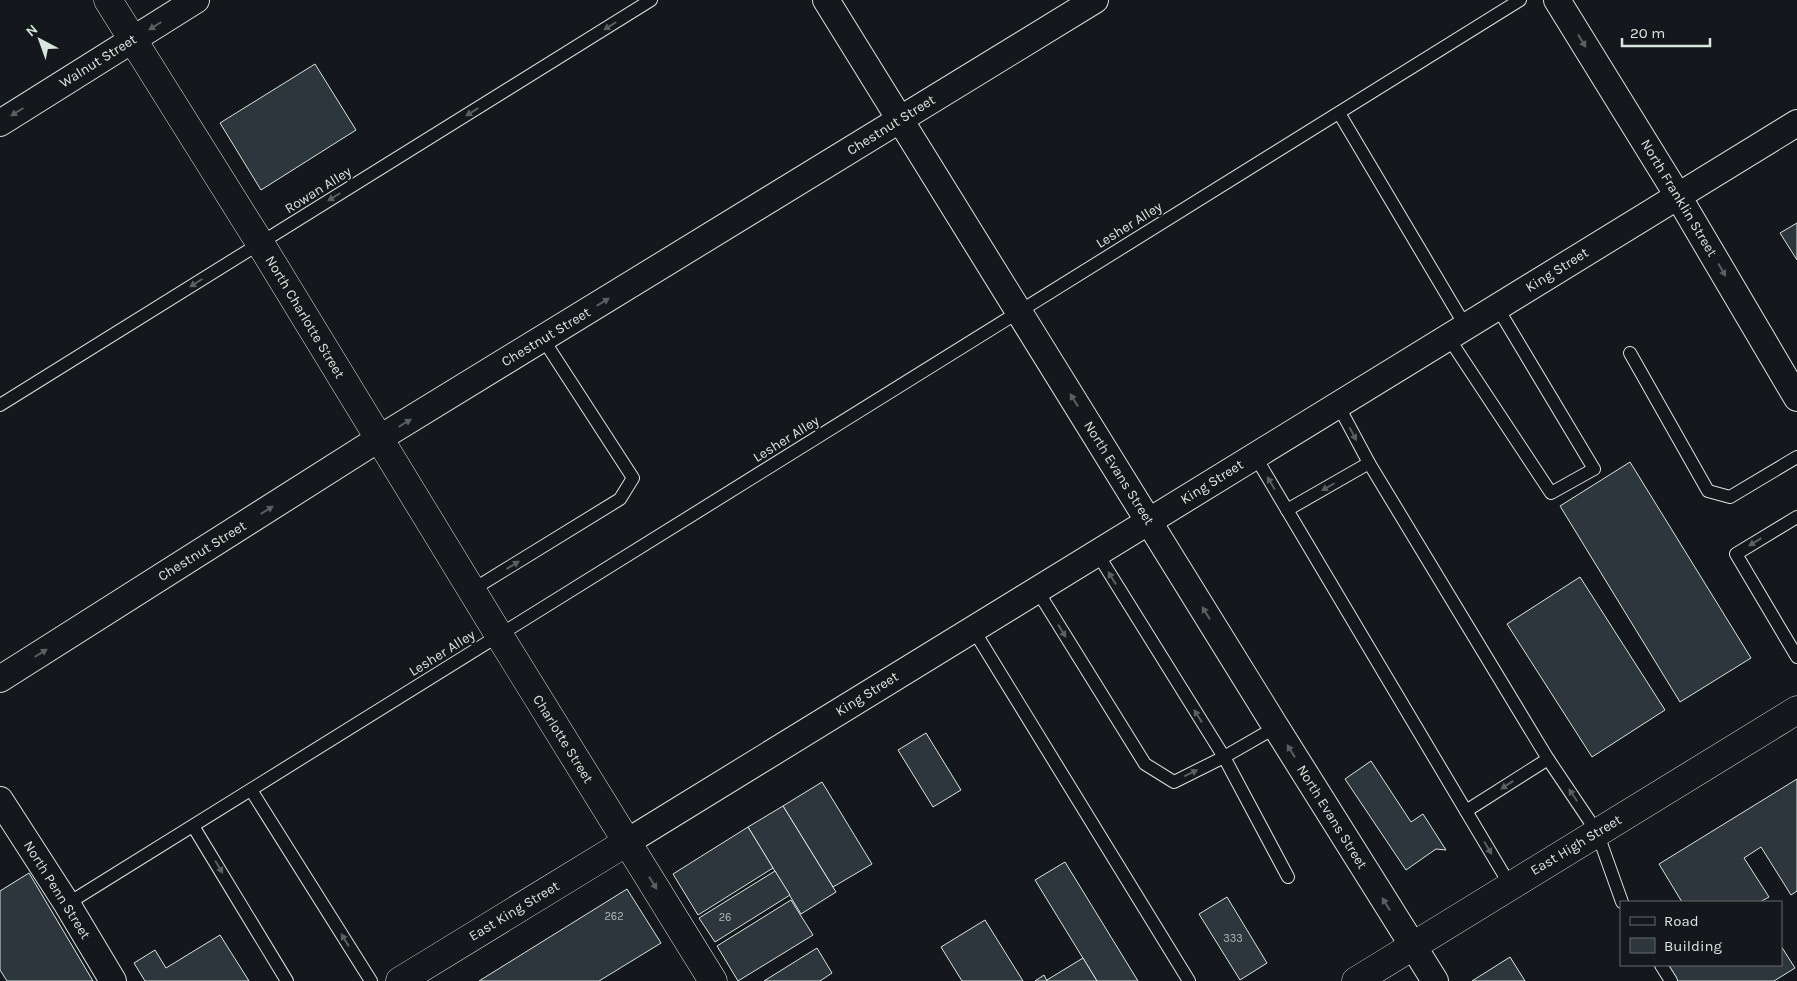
<svg xmlns="http://www.w3.org/2000/svg" width="1797" height="981" viewBox="0 0 1797 981" font-family="Karla,sans-serif">
	<style>
		.building { fill: #2c363c; stroke: #d8e6dc }
		.lines { fill: none; stroke-linecap: round; stroke-linejoin: round }
		.lane-casing { stroke: #d8e6dc; stroke-width: 14 }
		.street-casing { stroke: #d8e6dc; stroke-width: 28 }
		.secondary-casing { stroke: #d8e6dc; stroke-width: 29 }
		.primary-casing { stroke: #d8e6dc; stroke-width: 29 }
		.lane { stroke: #14181c; stroke-width: 12 }
		.street { stroke: #14181c; stroke-width: 26 }
		.secondary { stroke: #14181c; stroke-width: 28 }
		.primary { stroke: #14181c; stroke-width: 28 }
		.oneway { fill: #59605f }
		.labels { text-anchor: middle; dominant-baseline: central; stroke-width: 4; stroke-linejoin: round; paint-order: stroke }
		.number-label { font-size: 11px; fill: #adbab4 }
		.street-label { font-size: 14px; fill: #d8e6dc; stroke: #14181c }
	</style>
	<rect width="100%" height="100%" fill="#14181c"/>
	<!-- building -->
	<g class="building">
		<path d="M315,64L356,130L261,190L220,123Z"/>
		<path d="M1797,223V260L1780,233Z"/>
		<path d="M1630,462L1751,658L1680,702L1560,506Z"/>
		<path d="M1580,577L1665,710L1592,757L1507,624Z"/>
		<path d="M926,733L961,790L933,807L898,750Z"/>
		<path d="M1371,761L1411,822L1423,814L1446,850L1436,849L1406,870L1345,779Z"/>
		<path d="M1797,779V891L1791,895L1761,847L1744,858L1769,897L1760,902H1682L1659,864Z"/>
		<path d="M822,782L872,864L833,887L783,806Z"/>
		<path d="M783,806L836,892L801,914L748,827Z"/>
		<path d="M748,827L773,868L698,915L673,874Z"/>
		<path d="M1065,862L1138,981H1097L1035,880Z"/>
		<path d="M775,871L790,895L715,942L699,918Z"/>
		<path d="M29,873L93,981H7L0,970V891Z"/>
		<path d="M627,889L661,943L599,981H479Z"/>
		<path d="M1227,897L1267,963L1240,980L1199,914Z"/>
		<path d="M791,900L813,935L738,981L717,946Z"/>
		<path d="M985,920L1023,981H962L941,947Z"/>
		<path d="M220,935L249,981H145L134,963L155,950L166,968Z"/>
		<path d="M1781,946L1795,968L1774,981H1674L1664,965H1781Z"/>
		<path d="M817,948L832,973L820,981H764Z"/>
		<path d="M1510,957L1525,981H1472Z"/>
		<path d="M1083,958L1097,981H1047V980Z"/>
		<path d="M1044,975L1047,981H1035Z"/>
	</g>
	<g class="lines">
		<defs>
			<g id="lane">
				<path d="M1339,113L1466,327"/>
				<path d="M1448,337L1551,493L1594,469L1497,307"/>
				<path d="M1630,353L1708,491L1730,497L1797,457"/>
				<path d="M0,405L651,0"/>
				<path d="M1338,405L1369,463L1548,759L1597,832L1622,902"/>
				<path d="M1255,456L1510,885"/>
				<path d="M1287,510L1369,463"/>
				<path d="M1797,517L1736,554L1797,657"/>
				<path d="M1097,553L1224,757L1288,877"/>
				<path d="M472,590L620,499L633,478L543,339"/>
				<path d="M1037,590L1145,764L1174,782L1224,757L1276,727"/>
				<path d="M973,629L1189,981"/>
				<path d="M251,790L371,981"/>
				<path d="M1466,811L1548,759"/>
				<path d="M193,826L287,981"/>
				<path d="M67,904L1520,0"/>
				<path d="M1661,965L1671,981"/>
			</g>
			<g id="street">
				<path d="M826,0L1274,724L1435,981"/>
				<path d="M1557,0L1678,196L1797,398"/>
				<path d="M0,123L196,0"/>
				<path d="M0,679L380,438L1095,0"/>
				<path d="M0,800L67,904L113,981"/>
				<path d="M627,842L1797,123"/>
			</g>
			<g id="secondary">
				<path d="M108,0L260,243L499,635L713,981"/>
				<path d="M400,981L627,842"/>
			</g>
			<path id="primary" d="M1356,981L1797,710"/>
		</defs>
		<!-- lane casing -->
		<use href="#lane" class="lane-casing"/>
		<!-- street casing -->
		<use href="#street" class="street-casing"/>
		<!-- secondary casing -->
		<use href="#secondary" class="secondary-casing"/>
		<!-- primary casing -->
		<use href="#primary" class="primary-casing"/>
		<!-- lane -->
		<use href="#lane" class="lane"/>
		<!-- street -->
		<use href="#street" class="street"/>
		<!-- secondary -->
		<use href="#secondary" class="secondary"/>
		<!-- primary -->
		<use href="#primary" class="primary"/>
	</g>
	<!-- one-way arrows -->
	<defs><path id="oneway-solid" d="M-6-.8H1V-3.2L6.5 0L1 3.2V.8H-6Z" transform="scale(1.25)"/></defs>
	<g class="oneway">
		<use href="#oneway-solid" transform="translate(155 26) rotate(148)"/>
		<use href="#oneway-solid" transform="translate(610 26) rotate(148)"/>
		<use href="#oneway-solid" transform="translate(1582 41) rotate(58)"/>
		<use href="#oneway-solid" transform="translate(17 112) rotate(148)"/>
		<use href="#oneway-solid" transform="translate(472 112) rotate(148)"/>
		<use href="#oneway-solid" transform="translate(334 197) rotate(148)"/>
		<use href="#oneway-solid" transform="translate(1722 270) rotate(60)"/>
		<use href="#oneway-solid" transform="translate(196 283) rotate(148)"/>
		<use href="#oneway-solid" transform="translate(603 302) rotate(-31)"/>
		<use href="#oneway-solid" transform="translate(1074 400) rotate(-122)"/>
		<use href="#oneway-solid" transform="translate(405 423) rotate(-31)"/>
		<use href="#oneway-solid" transform="translate(1353 434) rotate(62)"/>
		<use href="#oneway-solid" transform="translate(1271 483) rotate(-121)"/>
		<use href="#oneway-solid" transform="translate(1328 487) rotate(150)"/>
		<use href="#oneway-solid" transform="translate(267 510) rotate(-32)"/>
		<use href="#oneway-solid" transform="translate(1755 542) rotate(149)"/>
		<use href="#oneway-solid" transform="translate(513 565) rotate(-31)"/>
		<use href="#oneway-solid" transform="translate(1112 578) rotate(-122)"/>
		<use href="#oneway-solid" transform="translate(1206 613) rotate(-122)"/>
		<use href="#oneway-solid" transform="translate(1062 631) rotate(58)"/>
		<use href="#oneway-solid" transform="translate(41 653) rotate(-32)"/>
		<use href="#oneway-solid" transform="translate(1198 716) rotate(-122)"/>
		<use href="#oneway-solid" transform="translate(1291 751) rotate(-122)"/>
		<use href="#oneway-solid" transform="translate(1191 773) rotate(-26)"/>
		<use href="#oneway-solid" transform="translate(1507 785) rotate(147)"/>
		<use href="#oneway-solid" transform="translate(1573 795) rotate(-124)"/>
		<use href="#oneway-solid" transform="translate(1488 848) rotate(59)"/>
		<use href="#oneway-solid" transform="translate(219 867) rotate(59)"/>
		<use href="#oneway-solid" transform="translate(653 883) rotate(58)"/>
		<use href="#oneway-solid" transform="translate(1386 904) rotate(-122)"/>
		<use href="#oneway-solid" transform="translate(345 940) rotate(-122)"/>
	</g>
	<g class="labels">
		<!-- number labels -->
		<g class="number-label">
			<text x="614" y="916">262</text>
			<text x="725" y="917">26</text>
			<text x="1233" y="938">333</text>
		</g>
		<!-- street labels -->
		<g class="street-label">
			<text transform="translate(98 61) rotate(-32)">Walnut Street</text>
			<text transform="translate(891 125) rotate(-32)">Chestnut Street</text>
			<text transform="translate(318 190) rotate(-32)">Rowan Alley</text>
			<text transform="translate(1679 198) rotate(59)">North Franklin Street</text>
			<text transform="translate(1129 225) rotate(-32)">Lesher Alley</text>
			<text transform="translate(1557 270) rotate(-32)">King Street</text>
			<text transform="translate(305 317) rotate(59)">North Charlotte Street</text>
			<text transform="translate(546 337) rotate(-31)">Chestnut Street</text>
			<text transform="translate(786 439) rotate(-32)">Lesher Alley</text>
			<text transform="translate(1119 473) rotate(58)">North Evans Street</text>
			<text transform="translate(1212 482) rotate(-32)">King Street</text>
			<text transform="translate(202 551) rotate(-32)">Chestnut Street</text>
			<text transform="translate(442 653) rotate(-32)">Lesher Alley</text>
			<text transform="translate(867 694) rotate(-32)">King Street</text>
			<text transform="translate(563 739) rotate(58)">Charlotte Street</text>
			<text transform="translate(1332 817) rotate(58)">North Evans Street</text>
			<text transform="translate(1576 845) rotate(-31)">East High Street</text>
			<text transform="translate(57 890) rotate(58)">North Penn Street</text>
			<text transform="translate(514 911) rotate(-31)">East King Street</text>
		</g>
	</g>
	<!-- legend -->
	<rect x="1620" y="901" width="162" height="65" fill="#14181c" stroke="#626a69"/>
	<rect x="1630" y="917" width="25" height="8" fill="#14181c" stroke="#626a69"/>
	<text x="1664" y="926" font-size="15" fill="#d8e6dc">Road</text>
	<rect x="1630" y="938" width="25" height="15" fill="#2c363c" stroke="#626a69"/>
	<text x="1664" y="951" font-size="15" fill="#d8e6dc">Building</text>
	<!-- north arrow -->
	<g transform="translate(40 40) rotate(319)" stroke="#14181c" stroke-width="4" paint-order="stroke">
	<path d="M0-4L9 19L0 12L-9 19Z" fill="#d8e6dc"/>
	<text y="-8" font-size="14" font-weight="bold" text-anchor="middle" fill="#d8e6dc">N</text>
	</g>
	<!-- scale -->
	<path d="M1622 38v8h88v-8" fill="none" stroke="#d8e6dc" stroke-width="2.5"/>
	<text x="1630" y="38" font-size="15" fill="#d8e6dc" stroke="#14181c" stroke-width="4" paint-order="stroke">20 m</text>
</svg>
